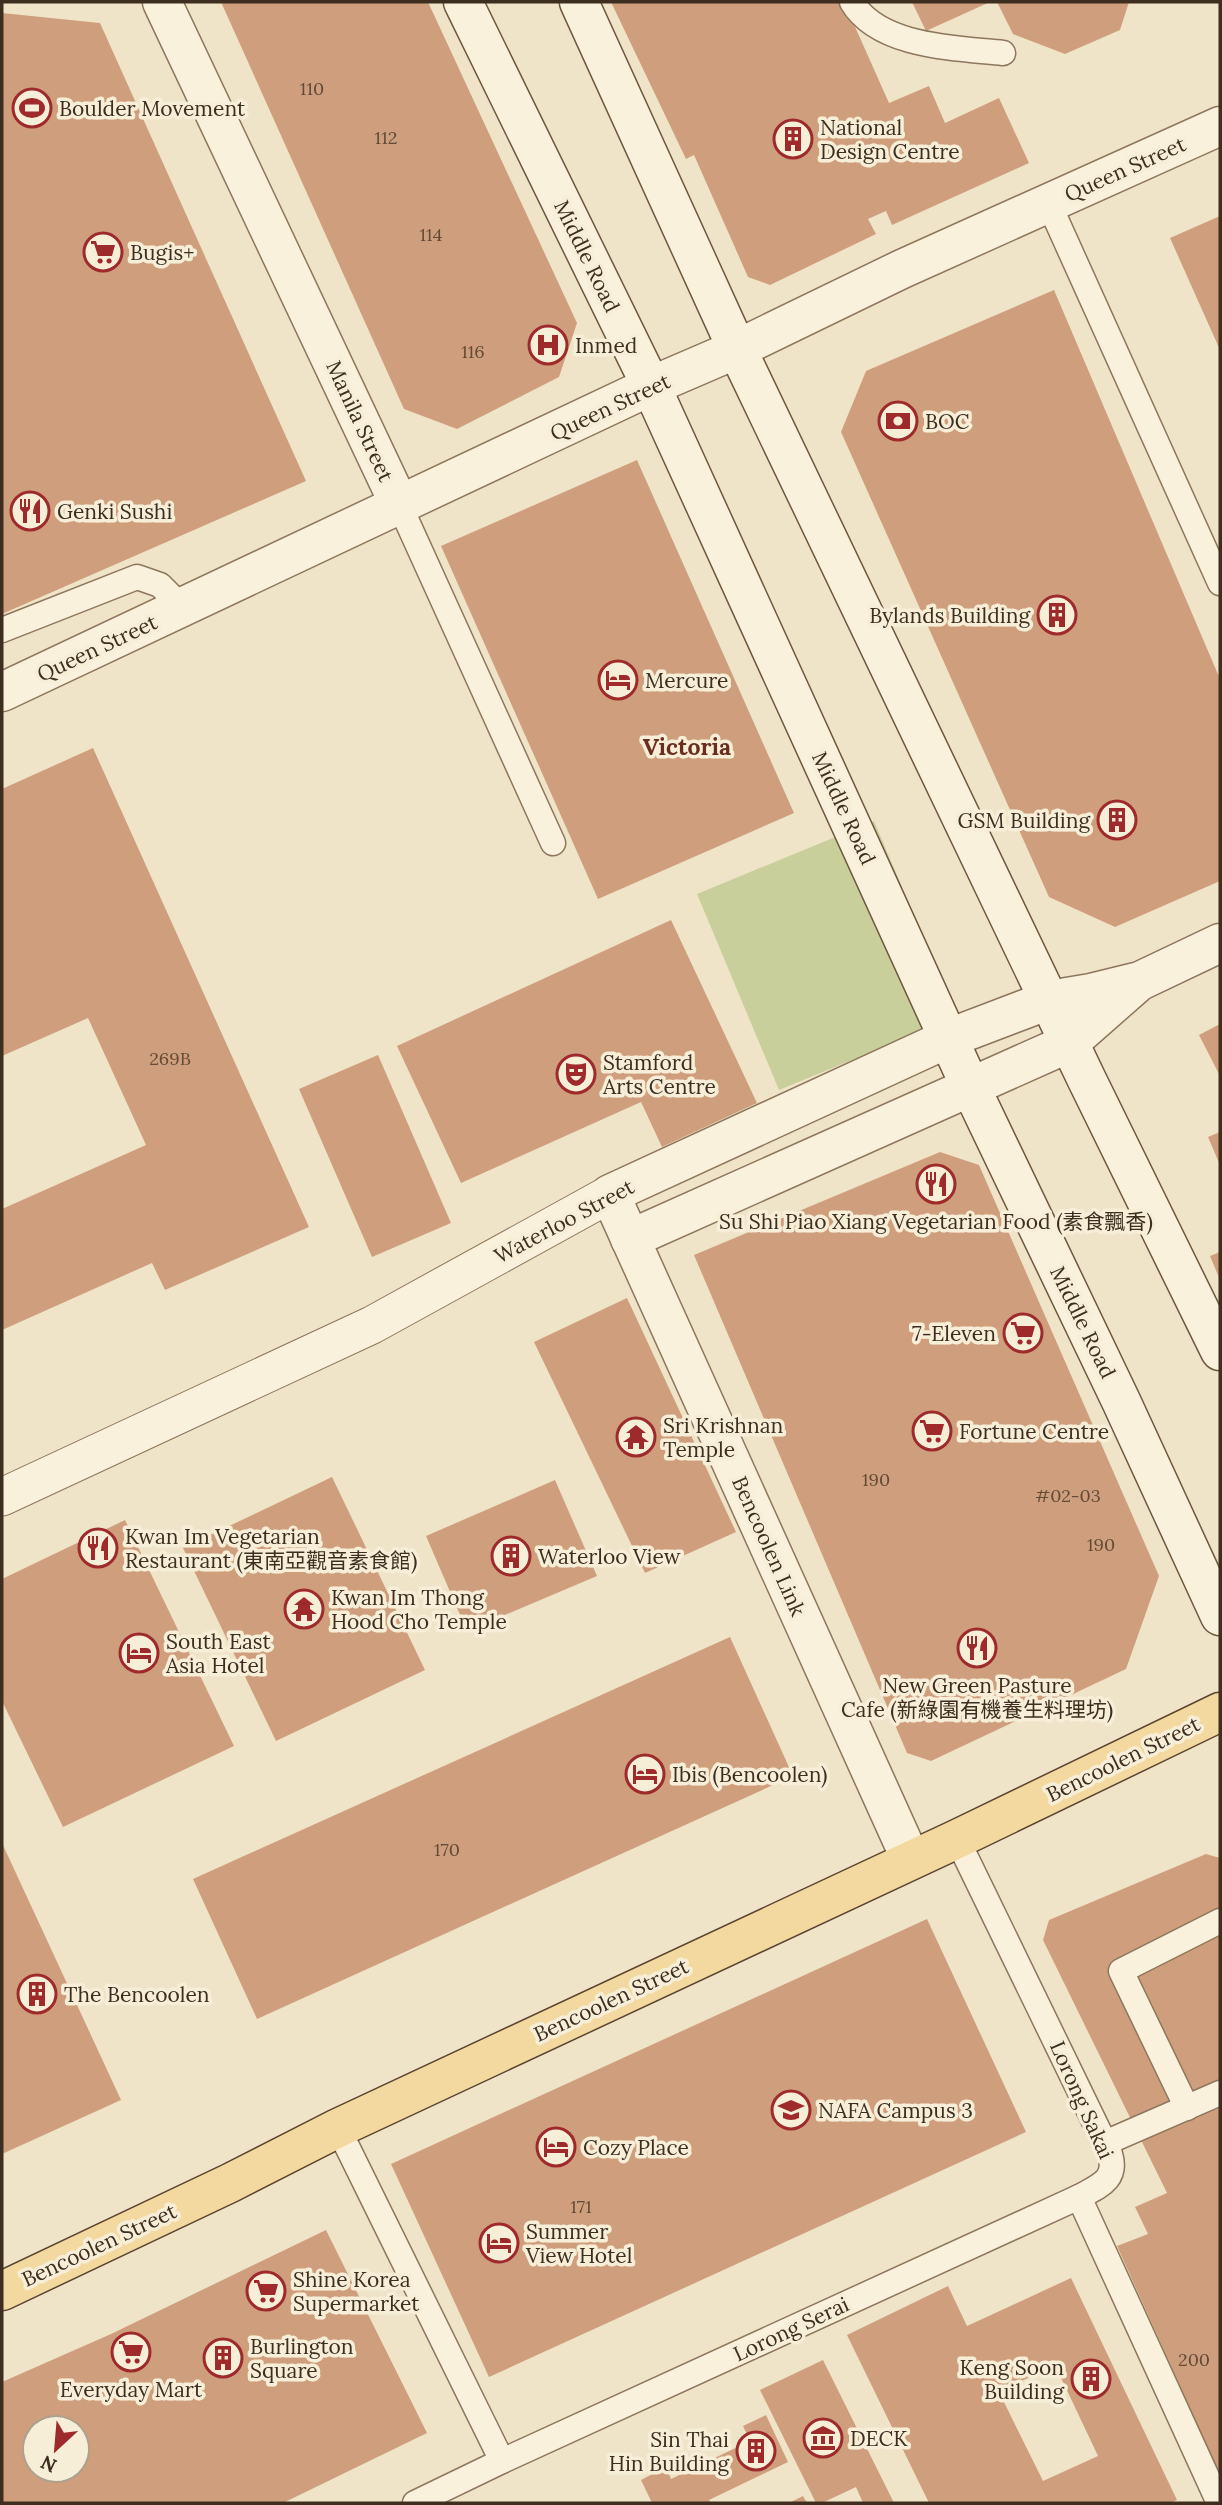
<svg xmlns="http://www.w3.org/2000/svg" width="1222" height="2505" viewBox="0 0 1222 2505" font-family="Lora,'Noto Sans SC',serif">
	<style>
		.green { fill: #c9cf9b }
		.building { fill: #cf9f7d; fill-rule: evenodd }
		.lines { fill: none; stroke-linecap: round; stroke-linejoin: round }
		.service-casing { stroke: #8d765c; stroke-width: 27 }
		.pedestrian-casing { stroke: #8d765c; stroke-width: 39 }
		.minor-casing { stroke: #8d765c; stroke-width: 41 }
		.tertiary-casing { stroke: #8d765c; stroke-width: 41 }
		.secondary-casing { stroke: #6f573f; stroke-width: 41 }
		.primary-casing { stroke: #5b4430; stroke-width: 41 }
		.service { stroke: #faf1dc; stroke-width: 24 }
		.pedestrian { stroke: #faf1dc; stroke-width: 37 }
		.minor { stroke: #faf1dc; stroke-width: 38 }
		.tertiary { stroke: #faf1dc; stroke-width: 38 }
		.secondary { stroke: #faf1dc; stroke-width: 38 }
		.primary { stroke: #f3d9a0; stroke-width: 38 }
		.labels { text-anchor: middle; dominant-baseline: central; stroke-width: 7; stroke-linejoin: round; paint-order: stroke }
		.number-label { font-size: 18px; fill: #624a37 }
		.poi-label { font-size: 21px; fill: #3d2e20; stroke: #f7eed8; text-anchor: start }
		.street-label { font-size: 21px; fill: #3d2e20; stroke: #f7eed8 }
		.neighbourhood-label { font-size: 23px; font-weight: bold; fill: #6b2e1e; stroke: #f7eed8 }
	</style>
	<rect width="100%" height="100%" fill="#f0e4c8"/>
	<!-- green -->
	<path class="green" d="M874,821L957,1017L779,1090L697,894Z"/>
	<!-- building -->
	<g class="building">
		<path d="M221,2H428L577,323L559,377L457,429L404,409Z"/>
		<path d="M611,2H844L889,103L929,86L945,123L999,98L1029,163L892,225L886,211L868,219L876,234L770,285L748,277L694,155L686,159Z"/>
		<path d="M912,2H990L926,31Z"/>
		<path d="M997,2H1129L1120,30L1065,54L1013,34Z"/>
		<path d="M2,13L100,23L306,481L2,614Z"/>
		<path d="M1220,216V350L1170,238Z"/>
		<path d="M1054,290L1220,679V881L1115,927L1049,897L841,432L866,371Z"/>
		<path d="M637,460L794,813L598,899L441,546Z"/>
		<path d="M93,748L309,1227L165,1290L152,1263L2,1330V1209L146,1145L88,1018L2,1056V789Z"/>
		<path d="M671,920L757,1103L662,1147L641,1102L461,1183L397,1046Z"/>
		<path d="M1220,1024V1076L1199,1035Z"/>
		<path d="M378,1055L451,1223L372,1257L299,1089Z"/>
		<path d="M1220,1132V1165L1208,1137Z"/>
		<path d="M940,1152L979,1165L1159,1576L1126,1669L931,1761L907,1753L694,1255Z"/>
		<path d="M1220,1252V1280L1210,1256Z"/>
		<path d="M627,1298L736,1532L645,1573L534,1342Z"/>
		<path d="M332,1477L425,1670L276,1741L183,1548Z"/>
		<path d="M555,1480L597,1576L467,1631L426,1536Z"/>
		<path d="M125,1520L234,1746L63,1827L2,1701V1579Z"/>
		<path d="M730,1637L793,1776L257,2019L193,1879Z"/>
		<path d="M2,1843L121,2100L2,2154Z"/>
		<path d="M1206,1854L1220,1858V2475L1117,2246L1148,2234L1135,2207L1167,2193L1043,1940L1049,1920Z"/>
		<path d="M927,1919L1026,2132L489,2377L391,2164Z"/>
		<path d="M326,2230L427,2433L283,2503H2V2382L111,2334ZM35,2428H77V2470H35Z"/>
		<path d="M1071,2278L1177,2500L1170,2503H929L847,2335L948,2286L967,2326ZM1055,2365L1098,2456L1043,2481L999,2392Z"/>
		<path d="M823,2360L894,2503H863L856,2487L822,2503H816L760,2390Z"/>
		<path d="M766,2415L788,2462L709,2500L711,2503H652L641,2480L666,2467L671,2479L750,2441L743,2426Z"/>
		<path d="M803,2496L807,2503H789Z"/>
	</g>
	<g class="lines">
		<defs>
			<g id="service">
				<path d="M852,2C879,47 955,48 1003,53"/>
				<path d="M1049,204L1220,583"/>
				<path d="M400,506L553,843"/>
				<path d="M2,630L137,577L160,585L183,608"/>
				<path d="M1187,2108L1121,1971L1220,1921"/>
				<path d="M338,2128L502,2461"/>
				<path d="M1105,2143L1220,2093"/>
				<path d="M1079,2197L1219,2503"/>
				<path d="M415,2503L502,2461L1079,2197C1099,2186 1118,2180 1110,2154L957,1839"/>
			</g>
			<path id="pedestrian" d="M2,1497L372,1325L610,1194"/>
			<g id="minor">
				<path d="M162,2L400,506"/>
				<path d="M630,1239L1069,1043L1135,985"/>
				<path d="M911,1860L610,1194L949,1038L1049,1000L1091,993L1140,981L1220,943"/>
			</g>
			<path id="tertiary" d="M2,692L651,386L737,349L902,269L1220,126"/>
			<g id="secondary">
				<path d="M463,2L651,386L970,1086L1121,1401L1220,1616"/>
				<path d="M579,2L737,349L1087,1080L1220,1351"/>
			</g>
			<path id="primary" d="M2,2291L230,2183L338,2128L957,1839L1220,1712"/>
		</defs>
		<!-- service casing -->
		<use href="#service" class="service-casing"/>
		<!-- pedestrian casing -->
		<use href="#pedestrian" class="pedestrian-casing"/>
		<!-- minor casing -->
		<use href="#minor" class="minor-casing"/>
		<!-- tertiary casing -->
		<use href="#tertiary" class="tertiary-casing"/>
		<!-- secondary casing -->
		<use href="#secondary" class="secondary-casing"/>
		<!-- primary casing -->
		<use href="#primary" class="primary-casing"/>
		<!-- service -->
		<use href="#service" class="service"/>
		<!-- pedestrian -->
		<use href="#pedestrian" class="pedestrian"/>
		<!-- minor -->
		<use href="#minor" class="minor"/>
		<!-- tertiary -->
		<use href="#tertiary" class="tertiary"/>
		<!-- secondary -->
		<use href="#secondary" class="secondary"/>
		<!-- primary -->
		<use href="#primary" class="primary"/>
	</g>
	<!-- icons -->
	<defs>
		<symbol id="stadium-ring" viewBox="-11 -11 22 22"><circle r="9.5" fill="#f7eed8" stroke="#9e2a2b" stroke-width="1.5"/><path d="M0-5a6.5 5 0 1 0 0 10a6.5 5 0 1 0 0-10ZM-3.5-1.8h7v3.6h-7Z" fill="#9e2a2b"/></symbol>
		<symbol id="building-ring" viewBox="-11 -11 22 22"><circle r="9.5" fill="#f7eed8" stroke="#9e2a2b" stroke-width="1.5"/><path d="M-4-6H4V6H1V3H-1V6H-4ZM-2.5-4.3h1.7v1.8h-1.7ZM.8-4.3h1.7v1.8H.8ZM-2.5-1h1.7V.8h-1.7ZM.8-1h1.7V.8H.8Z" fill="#9e2a2b"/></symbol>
		<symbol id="supermarket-ring" viewBox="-11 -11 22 22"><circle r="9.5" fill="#f7eed8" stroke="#9e2a2b" stroke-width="1.5"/><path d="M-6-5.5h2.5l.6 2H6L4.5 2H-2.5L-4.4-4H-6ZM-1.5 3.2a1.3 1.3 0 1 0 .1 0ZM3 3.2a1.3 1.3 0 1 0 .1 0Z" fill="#9e2a2b"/></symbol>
		<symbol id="hospital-ring" viewBox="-11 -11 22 22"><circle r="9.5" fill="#f7eed8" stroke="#9e2a2b" stroke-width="1.5"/><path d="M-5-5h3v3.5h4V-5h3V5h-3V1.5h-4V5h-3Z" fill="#9e2a2b"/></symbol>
		<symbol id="bank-ring" viewBox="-11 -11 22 22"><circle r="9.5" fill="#f7eed8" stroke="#9e2a2b" stroke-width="1.5"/><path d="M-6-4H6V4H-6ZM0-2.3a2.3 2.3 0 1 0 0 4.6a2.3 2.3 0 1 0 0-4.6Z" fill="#9e2a2b"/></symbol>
		<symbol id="restaurant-ring" viewBox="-11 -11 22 22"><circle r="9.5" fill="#f7eed8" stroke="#9e2a2b" stroke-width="1.5"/><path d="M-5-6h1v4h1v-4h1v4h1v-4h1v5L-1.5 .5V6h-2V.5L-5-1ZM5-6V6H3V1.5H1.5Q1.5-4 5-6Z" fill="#9e2a2b"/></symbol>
		<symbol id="hotel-ring" viewBox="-11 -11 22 22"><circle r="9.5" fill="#f7eed8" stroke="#9e2a2b" stroke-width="1.5"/><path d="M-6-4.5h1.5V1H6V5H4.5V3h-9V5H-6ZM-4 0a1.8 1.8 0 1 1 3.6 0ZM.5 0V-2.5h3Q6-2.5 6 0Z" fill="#9e2a2b"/></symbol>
		<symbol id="theatre-ring" viewBox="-11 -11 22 22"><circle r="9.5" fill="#f7eed8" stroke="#9e2a2b" stroke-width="1.5"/><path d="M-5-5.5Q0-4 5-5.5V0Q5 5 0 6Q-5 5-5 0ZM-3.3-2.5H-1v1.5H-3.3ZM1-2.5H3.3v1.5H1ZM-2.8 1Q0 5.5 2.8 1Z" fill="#9e2a2b"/></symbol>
		<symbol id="temple-ring" viewBox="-11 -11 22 22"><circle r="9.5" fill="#f7eed8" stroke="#9e2a2b" stroke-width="1.5"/><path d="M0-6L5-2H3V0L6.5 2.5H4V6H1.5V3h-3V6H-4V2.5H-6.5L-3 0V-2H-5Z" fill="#9e2a2b"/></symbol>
		<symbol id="university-ring" viewBox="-11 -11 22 22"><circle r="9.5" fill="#f7eed8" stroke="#9e2a2b" stroke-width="1.5"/><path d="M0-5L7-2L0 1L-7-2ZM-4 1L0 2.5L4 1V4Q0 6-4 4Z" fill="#9e2a2b"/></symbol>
		<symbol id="museum-ring" viewBox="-11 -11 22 22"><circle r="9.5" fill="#f7eed8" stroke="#9e2a2b" stroke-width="1.5"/><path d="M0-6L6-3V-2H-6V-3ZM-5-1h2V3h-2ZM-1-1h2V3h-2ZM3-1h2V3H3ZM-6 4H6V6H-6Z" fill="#9e2a2b"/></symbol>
	</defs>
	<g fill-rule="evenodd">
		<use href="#stadium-ring" x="10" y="86" width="44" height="44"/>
		<use href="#building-ring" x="771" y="117" width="44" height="44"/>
		<use href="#supermarket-ring" x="81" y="230" width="44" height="44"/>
		<use href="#hospital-ring" x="526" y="323" width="44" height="44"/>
		<use href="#bank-ring" x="876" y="399" width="44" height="44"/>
		<use href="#restaurant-ring" x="8" y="489" width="44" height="44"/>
		<use href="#building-ring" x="1035" y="593" width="44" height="44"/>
		<use href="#hotel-ring" x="596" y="658" width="44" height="44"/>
		<use href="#building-ring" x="1095" y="798" width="44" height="44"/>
		<use href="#theatre-ring" x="554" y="1052" width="44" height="44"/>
		<use href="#restaurant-ring" x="914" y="1162" width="44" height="44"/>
		<use href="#supermarket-ring" x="1001" y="1311" width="44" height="44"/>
		<use href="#supermarket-ring" x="910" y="1409" width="44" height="44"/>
		<use href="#temple-ring" x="614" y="1415" width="44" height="44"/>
		<use href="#restaurant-ring" x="76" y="1526" width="44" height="44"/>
		<use href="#building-ring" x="489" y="1534" width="44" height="44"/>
		<use href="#temple-ring" x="282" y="1587" width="44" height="44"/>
		<use href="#restaurant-ring" x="955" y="1626" width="44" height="44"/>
		<use href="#hotel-ring" x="117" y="1631" width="44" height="44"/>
		<use href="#hotel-ring" x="623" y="1752" width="44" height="44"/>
		<use href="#building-ring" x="15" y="1972" width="44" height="44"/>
		<use href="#university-ring" x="769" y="2088" width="44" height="44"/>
		<use href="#hotel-ring" x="534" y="2125" width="44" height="44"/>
		<use href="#hotel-ring" x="477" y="2221" width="44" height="44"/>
		<use href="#supermarket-ring" x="244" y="2269" width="44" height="44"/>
		<use href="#supermarket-ring" x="109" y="2330" width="44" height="44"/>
		<use href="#building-ring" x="201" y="2336" width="44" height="44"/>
		<use href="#building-ring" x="1069" y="2357" width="44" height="44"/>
		<use href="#museum-ring" x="801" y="2416" width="44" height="44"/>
		<use href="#building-ring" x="734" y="2429" width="44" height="44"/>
	</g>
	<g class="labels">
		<!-- number labels -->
		<g class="number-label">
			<text x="312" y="88">110</text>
			<text x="386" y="137">112</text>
			<text x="431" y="234">114</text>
			<text x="473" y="351">116</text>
			<text x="170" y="1058">269B</text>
			<text x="876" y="1479">190</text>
			<text x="1068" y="1495">#02-03</text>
			<text x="1101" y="1544">190</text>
			<text x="447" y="1849">170</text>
			<text x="581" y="2206">171</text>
			<text x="1194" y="2359">200</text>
		</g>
		<!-- poi labels -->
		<g class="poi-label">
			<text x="59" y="108">Boulder Movement</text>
			<text x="820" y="127">National<tspan x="820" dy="24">Design Centre</tspan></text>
			<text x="130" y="252">Bugis+</text>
			<text x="575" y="345">Inmed</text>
			<text x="925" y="421">BOC</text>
			<text x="57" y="511">Genki Sushi</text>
			<text x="1030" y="615" text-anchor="end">Bylands Building</text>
			<text x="645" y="680">Mercure</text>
			<text x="1090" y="820" text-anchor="end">GSM Building</text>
			<text x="603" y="1062">Stamford<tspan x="603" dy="24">Arts Centre</tspan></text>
			<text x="936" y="1221" text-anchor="middle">Su Shi Piao Xiang Vegetarian Food (素食飄香)</text>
			<text x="996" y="1333" text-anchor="end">7-Eleven</text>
			<text x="663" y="1425">Sri Krishnan<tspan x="663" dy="24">Temple</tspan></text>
			<text x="959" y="1431">Fortune Centre</text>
			<text x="125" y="1536">Kwan Im Vegetarian<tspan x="125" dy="24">Restaurant (東南亞觀音素食館)</tspan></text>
			<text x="538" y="1556">Waterloo View</text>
			<text x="331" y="1597">Kwan Im Thong<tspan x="331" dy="24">Hood Cho Temple</tspan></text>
			<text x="166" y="1641">South East<tspan x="166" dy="24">Asia Hotel</tspan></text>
			<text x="977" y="1685" text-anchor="middle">New Green Pasture<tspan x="977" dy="24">Cafe (新綠園有機養生料理坊)</tspan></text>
			<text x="672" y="1774">Ibis (Bencoolen)</text>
			<text x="64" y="1994">The Bencoolen</text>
			<text x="818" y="2110">NAFA Campus 3</text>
			<text x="583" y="2147">Cozy Place</text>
			<text x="526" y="2231">Summer<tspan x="526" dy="24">View Hotel</tspan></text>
			<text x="293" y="2279">Shine Korea<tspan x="293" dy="24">Supermarket</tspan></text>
			<text x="250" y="2346">Burlington<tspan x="250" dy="24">Square</tspan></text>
			<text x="1064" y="2367" text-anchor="end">Keng Soon<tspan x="1064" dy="24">Building</tspan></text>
			<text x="131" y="2389" text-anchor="middle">Everyday Mart</text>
			<text x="850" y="2438">DECK</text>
			<text x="729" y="2439" text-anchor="end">Sin Thai<tspan x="729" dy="24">Hin Building</tspan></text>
		</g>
		<!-- street labels -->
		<g class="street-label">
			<text transform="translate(1125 169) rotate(-24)">Queen Street</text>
			<text transform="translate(587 256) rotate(64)">Middle Road</text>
			<text transform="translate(610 407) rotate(-25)">Queen Street</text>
			<text transform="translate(360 421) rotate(65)">Manila Street</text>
			<text transform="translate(97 648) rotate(-25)">Queen Street</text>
			<text transform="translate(844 808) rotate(65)">Middle Road</text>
			<text transform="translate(564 1221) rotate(-28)">Waterloo Street</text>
			<text transform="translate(1083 1322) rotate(64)">Middle Road</text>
			<text transform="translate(769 1546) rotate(66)">Bencoolen Link</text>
			<text transform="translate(1123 1759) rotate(-26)">Bencoolen Street</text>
			<text transform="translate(611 2000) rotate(-25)">Bencoolen Street</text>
			<text transform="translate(1082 2100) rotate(66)">Lorong Sakai</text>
			<text transform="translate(99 2245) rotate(-25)">Bencoolen Street</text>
			<text transform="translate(791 2329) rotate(-25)">Lorong Serai</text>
		</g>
		<!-- neighbourhood labels -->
		<g class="neighbourhood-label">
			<text x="687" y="746">Victoria</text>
		</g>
	</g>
	<!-- border -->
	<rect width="1222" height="2505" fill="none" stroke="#3d2e20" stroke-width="7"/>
	<!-- north arrow -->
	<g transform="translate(56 2449) rotate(206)"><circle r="33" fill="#f7eed8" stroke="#ada18e" stroke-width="2"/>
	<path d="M0-5L12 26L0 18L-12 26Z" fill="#9e2a2b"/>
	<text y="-10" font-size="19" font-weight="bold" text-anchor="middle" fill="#3d2e20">N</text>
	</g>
</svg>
